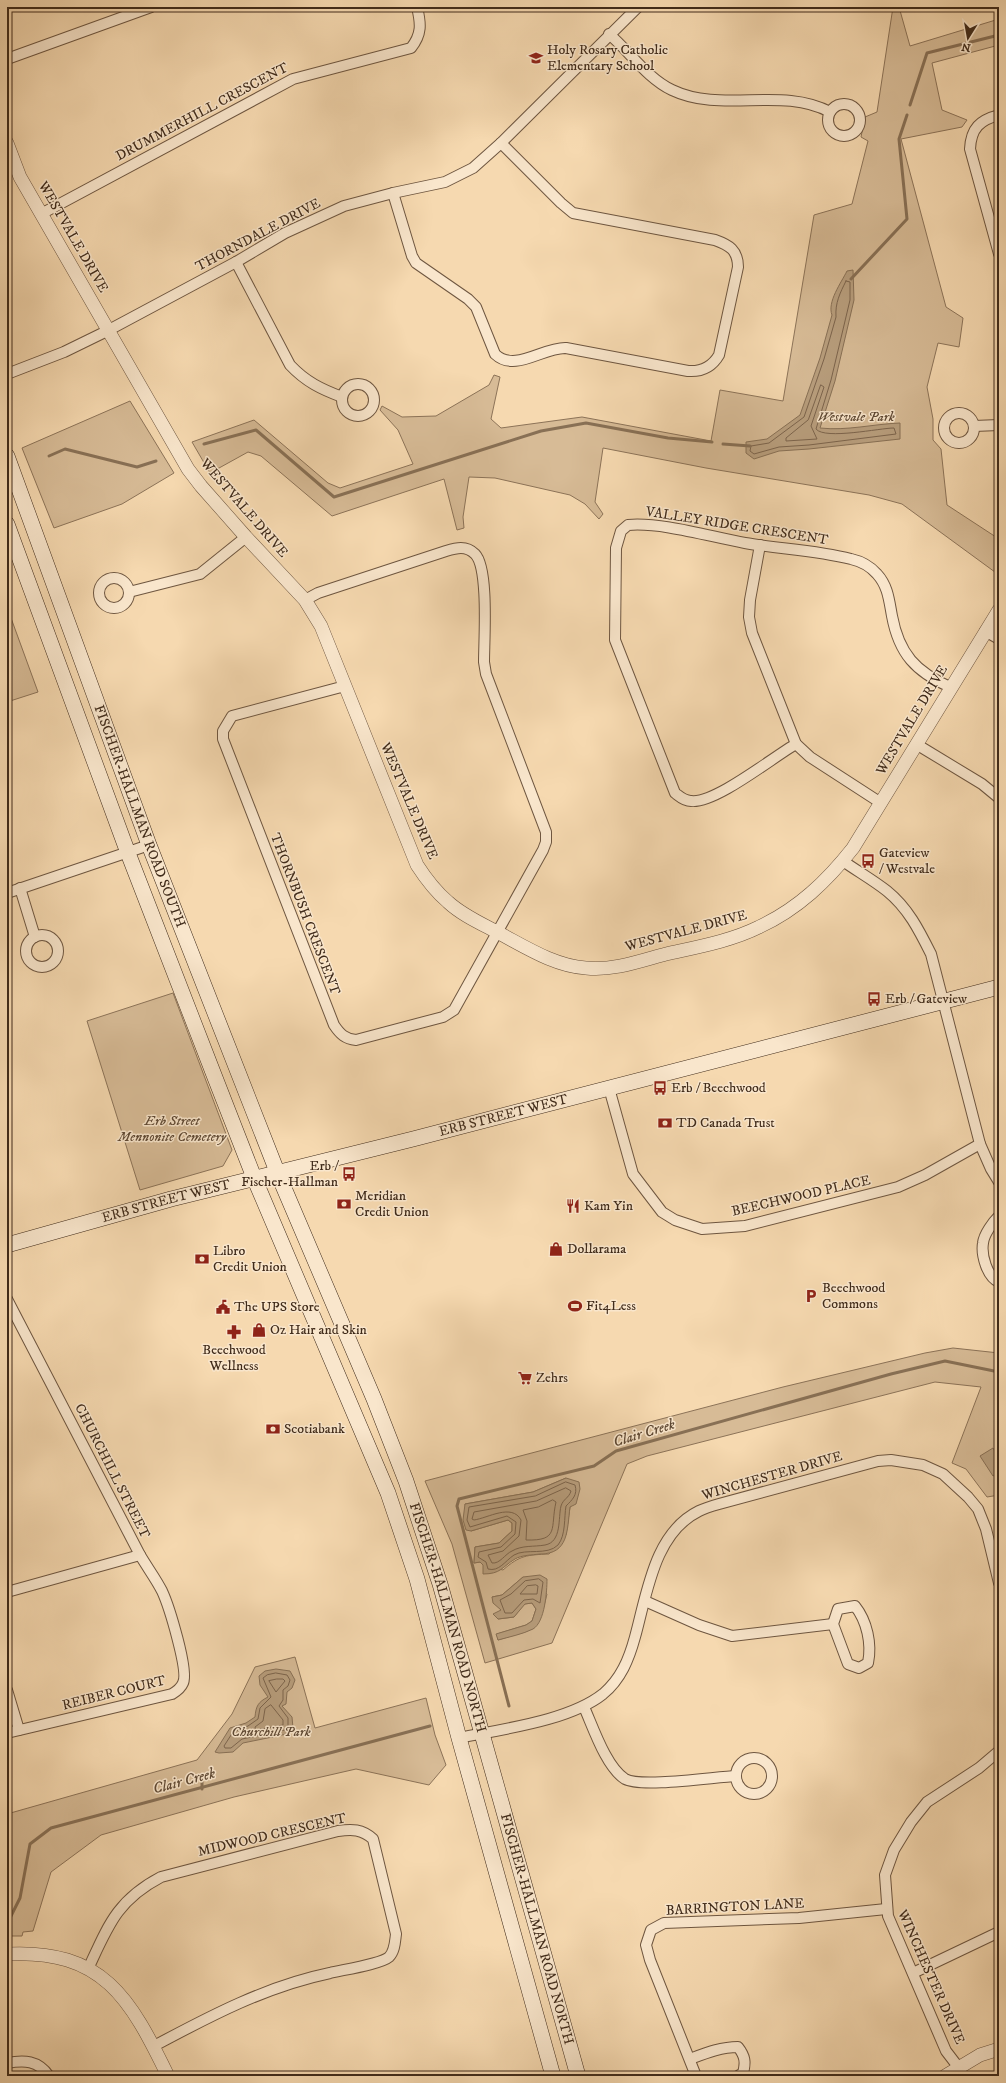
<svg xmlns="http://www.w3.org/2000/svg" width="1006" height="2083" viewBox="0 0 1006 2083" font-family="'IM FELL DW Pica',serif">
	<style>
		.green { fill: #d7bb96; stroke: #8c7358; fill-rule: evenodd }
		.water { fill: #b89e7d; stroke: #887055 }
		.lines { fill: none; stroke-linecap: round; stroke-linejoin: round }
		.shore { stroke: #7c644c; stroke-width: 1 }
		.stream { stroke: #887055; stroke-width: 3 }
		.minor-casing { stroke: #6e5640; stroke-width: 12 }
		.tertiary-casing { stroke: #6e5640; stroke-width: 14 }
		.secondary-casing { stroke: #402b1a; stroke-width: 16 }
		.minor { stroke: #f9e6cc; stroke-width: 10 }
		.tertiary { stroke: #f9e6cc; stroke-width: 13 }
		.secondary { stroke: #f9e6cc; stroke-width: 15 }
		.labels { text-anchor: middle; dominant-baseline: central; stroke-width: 3; stroke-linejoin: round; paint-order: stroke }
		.poi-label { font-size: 14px; fill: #402b1a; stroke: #f9e6cc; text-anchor: start }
		.street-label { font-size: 14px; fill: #402b1a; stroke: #f9e6cc }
		.park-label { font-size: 14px; font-style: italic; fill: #5e4833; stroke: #f9e6cc }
		.water-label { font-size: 15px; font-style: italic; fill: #5e4833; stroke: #f9e6cc }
	</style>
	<rect width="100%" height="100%" fill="#f6d9b0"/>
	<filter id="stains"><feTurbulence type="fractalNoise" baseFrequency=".005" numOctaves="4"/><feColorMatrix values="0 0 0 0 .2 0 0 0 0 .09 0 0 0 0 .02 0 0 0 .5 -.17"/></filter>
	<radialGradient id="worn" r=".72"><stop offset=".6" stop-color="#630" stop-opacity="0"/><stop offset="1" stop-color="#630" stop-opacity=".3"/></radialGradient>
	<!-- green -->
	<g class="green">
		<path d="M893,7H899L910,46L999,19V45L932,63L942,110L967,120L962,127L901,139L946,307L963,318L959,347L938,343L927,387L933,419V440L941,449L947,505L999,539V575L902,504L869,495L706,468L603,448L595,502L603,514L599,519L585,504L570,495L495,478L469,477L463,517L464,528L457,530L444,479L332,516L261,456L248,452L210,473L192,442L254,420L328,483L340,488L413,464L398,430L380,410L382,406L402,417L436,416L489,385L494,375L500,377L491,419L501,428L582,417L711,441L720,390L783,401L814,215L852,204L868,141L861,137L865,117L877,112Z"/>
		<path d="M130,401L174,473L122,504L54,528L22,448Z"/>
		<path d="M7,607L38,692L7,702Z"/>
		<path d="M173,993L232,1150L223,1166L140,1190L87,1021Z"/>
		<path d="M953,1348L999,1353V1495L987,1497L966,1469L952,1463L981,1387L935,1382L647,1456L627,1464L552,1643L485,1663L452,1544L425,1481L783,1387L925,1353ZM566,1478L570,1507L566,1535L549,1554C527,1555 520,1555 503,1570L483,1565L480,1562L474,1563L475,1547L499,1543L512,1531V1523L508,1520L471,1531L465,1504L533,1492ZM523,1577L547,1594C537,1635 535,1628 498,1640L497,1634L526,1625L532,1621L536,1609L532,1603L524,1604L514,1617L498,1619L501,1610L492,1597L502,1595Z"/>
		<path d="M295,1657L315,1728L426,1698L435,1735L446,1765L429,1785L356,1769L234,1797L101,1835L51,1872L33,1931L23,1932L22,1936H7V1814L197,1760L232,1714L255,1667Z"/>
	</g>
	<!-- water -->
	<g class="water">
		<path d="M853,270L854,300L835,381L820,428C847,431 873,424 900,423V439L809,449L779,451L754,459L746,453V442L767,439L800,415L820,358L832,315C827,302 841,283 847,271Z"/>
		<path d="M993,1448L999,1459V1473L993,1476L980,1456Z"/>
		<path d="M566,1478L579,1482L580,1489L576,1504L570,1507C567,1530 569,1554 540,1554C532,1555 522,1555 515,1559C502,1567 501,1574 483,1574V1565L480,1562L474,1563L475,1547L499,1543L512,1531V1523L508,1520L471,1531L466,1530L463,1520L465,1504L533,1492Z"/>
		<path d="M540,1575L547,1579C547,1591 545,1622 533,1629C523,1634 509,1637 498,1640L496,1634L526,1625L532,1621L536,1609L532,1603L525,1604L514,1617L498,1619L493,1614L501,1610L493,1603L492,1597L502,1595L523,1577Z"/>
		<path d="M276,1669L290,1671L295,1680L292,1688L287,1692L286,1704L282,1706L292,1717L293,1728L287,1734L243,1743L233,1752L219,1753L215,1752L230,1728L246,1723L255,1717C256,1706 258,1702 268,1697L260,1685L259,1676L265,1671Z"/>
	</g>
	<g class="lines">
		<!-- shore -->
		<g class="shore">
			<path d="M846,281L850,282V300L831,380L816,429C825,440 880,428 894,428L896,434L809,445L779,447L754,454L750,451L751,446L769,443L804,417L824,359L836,317C835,303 840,293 846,281Z"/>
			<path d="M821,385L824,387L811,426L817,439L786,441V438L808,420Z"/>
			<path d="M566,1482L575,1485C578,1495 572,1500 566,1506C564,1517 566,1535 558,1545C547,1556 526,1548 514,1555C505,1561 499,1572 488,1569L486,1562L478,1557L479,1552L501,1547L515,1534L516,1522L507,1516L470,1527L467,1520L469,1507L535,1496Z"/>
			<path d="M566,1488L571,1491C569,1498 563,1499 561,1506C558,1518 562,1542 545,1545C534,1547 522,1545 512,1551C505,1554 500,1564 492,1563L488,1555L503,1551L519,1536L521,1520C512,1503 488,1518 474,1520L472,1519L474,1512L536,1501Z"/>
			<path d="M553,1500L556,1502C550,1528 560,1541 526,1540L527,1521L523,1510L538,1507Z"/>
			<path d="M539,1579L543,1582L540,1603L533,1599L524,1600L512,1613H505L500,1600L511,1594L525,1581Z"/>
			<path d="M536,1585L538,1586L537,1594H520L527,1586Z"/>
			<path d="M276,1673L287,1675L290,1680L288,1686L283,1690V1700L279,1706L288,1718V1727L285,1730L242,1739L231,1748H225L224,1746L233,1732L248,1726L258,1719L260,1708L271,1697L263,1678L267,1675Z"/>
			<path d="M277,1679H283L285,1681L276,1692L269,1681Z"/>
			<path d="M271,1705L283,1720V1725L256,1730L255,1727L263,1721L265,1709Z"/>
		</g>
		<!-- stream -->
		<g class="stream">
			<path d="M910,105L927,53L999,35"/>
			<path d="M851,279L907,219L899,139L907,115"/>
			<path d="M204,444L256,430L334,497L541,431L586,423L668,438L712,442"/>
			<path d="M723,444L750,446"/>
			<path d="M49,456L65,449L137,467L156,461"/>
			<path d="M509,1706L457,1506L459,1499L594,1466L616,1451L891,1374L945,1361L999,1372"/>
			<path d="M202,1777V1789"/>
			<path d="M7,1924L20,1898L30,1844L51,1828L430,1726"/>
		</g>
		<defs>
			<g id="minor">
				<path d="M609,34C630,52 647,78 672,90C722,114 781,86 830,112"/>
				<path d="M7,59L151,7"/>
				<circle cx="844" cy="120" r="16"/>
				<path d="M999,115C980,120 971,128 970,149L999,254"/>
				<path d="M393,193L412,256L416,263L468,299L476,307L495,354C515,373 543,347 566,348L688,371C702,372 712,367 719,355L738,267C738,250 729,245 715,240L573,213L561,203L501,143"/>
				<path d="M41,214L293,79L411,48C422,34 421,24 417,7"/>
				<path d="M236,262L290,365C306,382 321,389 342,397"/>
				<path d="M7,374L64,352L107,331L236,262L285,233L344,206L393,193L445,182L473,168L501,143L638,7"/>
				<circle cx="358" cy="400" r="16"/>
				<circle cx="959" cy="428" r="15"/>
				<path d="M974,426L999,425"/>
				<path d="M760,545L750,600L749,617L752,633L796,744L810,757L881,803"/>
				<circle cx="114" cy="593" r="15"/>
				<path d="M129,592L200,574L246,537"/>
				<path d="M305,600L318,593L446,551C456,548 466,545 475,554C489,568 484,640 484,662L486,674L546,832V842L543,850L454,1010L443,1017L356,1040C345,1039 340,1034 334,1025L223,739V731L232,716L345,686"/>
				<path d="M985,631L999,639"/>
				<path d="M796,744C773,757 715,804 691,801C684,801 679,796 675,793L615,640L616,548L621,531L628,525C662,522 711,537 745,543C780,549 816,550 851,559C860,561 870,566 877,574C888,586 889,600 892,616C899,654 916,672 950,687"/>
				<path d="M916,744L982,784L999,798"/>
				<path d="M843,861C857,871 873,880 887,891C908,908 919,930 931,954L980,1144L991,1169L999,1182"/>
				<path d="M20,888L35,937"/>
				<path d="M7,893L149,845"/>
				<circle cx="42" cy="951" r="16"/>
				<path d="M609,1088L633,1174L662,1212L675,1220L702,1229L745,1226L898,1187L925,1175L980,1144"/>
				<path d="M999,1216C993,1222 984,1234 983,1243C981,1255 987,1277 999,1282"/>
				<path d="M7,1299L140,1555L7,1592"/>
				<path d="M645,1601L699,1625L732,1636L833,1624"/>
				<path d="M855,1606C867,1621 872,1644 868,1663L859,1668L848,1664L833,1624L838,1609Z"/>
				<path d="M7,1690L19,1730"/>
				<path d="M584,1707C593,1727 606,1767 625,1779C641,1788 714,1777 736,1776"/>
				<path d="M7,1733L172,1694C177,1691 181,1688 183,1683C189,1671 169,1606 162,1591C156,1579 147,1567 140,1555"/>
				<path d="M459,1738C502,1729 569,1721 603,1694C621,1679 629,1659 635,1637C647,1594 654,1533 699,1511C705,1508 712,1506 719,1504L878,1461L891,1460L923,1465L943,1474L968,1497L978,1509L986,1529L999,1583"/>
				<circle cx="754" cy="1776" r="18"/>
				<path d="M88,1969C108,1926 117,1900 161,1877L338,1831C352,1829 362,1829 373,1839L396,1934C395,1941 395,1951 389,1957C381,1964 342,1970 330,1973C267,1986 210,2016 154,2046"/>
				<path d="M913,1973L999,1932"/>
				<path d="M690,2059C706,2053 721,2047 738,2047C745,2056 746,2062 743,2073L738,2076"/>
				<path d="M7,2063C24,2060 38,2060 49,2076"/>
				<path d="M959,2068L946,2051L888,1916L885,1875L894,1850L911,1822L927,1802L979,1768L999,1751"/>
				<path d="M696,2076L650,1960L646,1945L651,1930L664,1923L799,1918L886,1909"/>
			</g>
			<g id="tertiary">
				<path d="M7,143L20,177L188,469L201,486L246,537L305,600L321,626L417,865C426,879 435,891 448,902C462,915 480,923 497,932C524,946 554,966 586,968C613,971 640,961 666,954C697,947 731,941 759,927C798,909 827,881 853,848L999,610"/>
				<path d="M7,1954C103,1949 130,1998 168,2076"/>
				<path d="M945,2076L980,2055L999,2049"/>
			</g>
			<g id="secondary">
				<path id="s1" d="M7,456L149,845L278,1174L374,1399L406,1481L440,1584L578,2076"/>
				<path d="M7,524L128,853L214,1075L255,1180L388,1493L417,1579L459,1738L553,2076"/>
				<path id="s2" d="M7,1245L171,1199L413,1139L999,987"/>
			</g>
		</defs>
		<!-- minor casing -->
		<use href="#minor" class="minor-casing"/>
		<!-- tertiary casing -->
		<use href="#tertiary" class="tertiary-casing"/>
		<!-- secondary casing -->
		<use href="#secondary" class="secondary-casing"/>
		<!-- minor -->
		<use href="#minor" class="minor"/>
		<!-- tertiary -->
		<use href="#tertiary" class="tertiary"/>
		<!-- secondary -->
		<use href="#secondary" class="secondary"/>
	</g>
	<!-- icons -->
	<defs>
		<symbol id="school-bare" viewBox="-9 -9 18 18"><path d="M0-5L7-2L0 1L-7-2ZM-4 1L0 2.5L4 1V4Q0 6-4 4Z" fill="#8f2418" stroke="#f9e6cc" stroke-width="2.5" paint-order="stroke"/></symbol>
		<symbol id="bus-bare" viewBox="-9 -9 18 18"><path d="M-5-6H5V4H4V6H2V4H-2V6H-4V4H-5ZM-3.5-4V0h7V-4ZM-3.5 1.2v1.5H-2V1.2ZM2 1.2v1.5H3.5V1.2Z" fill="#8f2418" stroke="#f9e6cc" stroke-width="2.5" paint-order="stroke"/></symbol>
		<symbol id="bank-bare" viewBox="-9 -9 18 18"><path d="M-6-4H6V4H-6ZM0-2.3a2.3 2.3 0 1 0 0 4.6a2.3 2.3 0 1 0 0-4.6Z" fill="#8f2418" stroke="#f9e6cc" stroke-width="2.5" paint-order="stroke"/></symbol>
		<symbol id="restaurant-bare" viewBox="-9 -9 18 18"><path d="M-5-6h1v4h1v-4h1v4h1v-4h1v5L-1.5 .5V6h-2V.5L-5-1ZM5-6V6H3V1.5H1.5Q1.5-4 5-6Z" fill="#8f2418" stroke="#f9e6cc" stroke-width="2.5" paint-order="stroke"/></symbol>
		<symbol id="shop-bare" viewBox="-9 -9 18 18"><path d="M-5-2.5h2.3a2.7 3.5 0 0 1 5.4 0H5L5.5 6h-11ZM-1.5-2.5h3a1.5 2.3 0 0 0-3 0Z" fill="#8f2418" stroke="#f9e6cc" stroke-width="2.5" paint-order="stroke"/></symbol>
		<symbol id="parking-bare" viewBox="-9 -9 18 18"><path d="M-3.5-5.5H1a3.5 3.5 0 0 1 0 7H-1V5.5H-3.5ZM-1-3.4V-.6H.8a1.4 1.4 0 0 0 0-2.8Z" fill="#8f2418" stroke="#f9e6cc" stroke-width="2.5" paint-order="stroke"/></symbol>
		<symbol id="stadium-bare" viewBox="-9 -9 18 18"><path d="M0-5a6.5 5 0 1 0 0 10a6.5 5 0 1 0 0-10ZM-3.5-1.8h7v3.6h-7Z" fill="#8f2418" stroke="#f9e6cc" stroke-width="2.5" paint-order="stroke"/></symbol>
		<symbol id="civic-bare" viewBox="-9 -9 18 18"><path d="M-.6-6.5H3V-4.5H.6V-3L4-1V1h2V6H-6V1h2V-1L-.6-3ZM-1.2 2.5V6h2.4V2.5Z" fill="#8f2418" stroke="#f9e6cc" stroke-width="2.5" paint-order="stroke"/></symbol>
		<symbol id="pharmacy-bare" viewBox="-9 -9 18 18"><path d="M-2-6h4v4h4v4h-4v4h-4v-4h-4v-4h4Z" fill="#8f2418" stroke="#f9e6cc" stroke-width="2.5" paint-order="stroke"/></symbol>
		<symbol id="supermarket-bare" viewBox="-9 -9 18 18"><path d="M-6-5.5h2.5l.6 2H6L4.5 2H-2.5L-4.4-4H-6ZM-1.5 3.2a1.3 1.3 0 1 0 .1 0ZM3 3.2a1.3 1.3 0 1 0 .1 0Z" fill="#8f2418" stroke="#f9e6cc" stroke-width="2.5" paint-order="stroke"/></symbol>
	</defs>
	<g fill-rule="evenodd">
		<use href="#school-bare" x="526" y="48" width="20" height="20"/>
		<use href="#bus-bare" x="858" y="851" width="20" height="20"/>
		<use href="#bus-bare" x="864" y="989" width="20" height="20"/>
		<use href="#bus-bare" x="650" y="1078" width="20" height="20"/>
		<use href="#bank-bare" x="655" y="1113" width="20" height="20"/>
		<use href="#bus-bare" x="339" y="1164" width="20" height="20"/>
		<use href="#bank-bare" x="334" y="1194" width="20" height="20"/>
		<use href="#restaurant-bare" x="563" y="1196" width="20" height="20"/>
		<use href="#shop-bare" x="546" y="1239" width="20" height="20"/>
		<use href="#bank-bare" x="192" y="1249" width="20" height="20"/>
		<use href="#parking-bare" x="801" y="1286" width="20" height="20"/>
		<use href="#stadium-bare" x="565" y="1296" width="20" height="20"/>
		<use href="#civic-bare" x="213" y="1297" width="20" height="20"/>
		<use href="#shop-bare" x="249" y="1320" width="20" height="20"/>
		<use href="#pharmacy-bare" x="224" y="1322" width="20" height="20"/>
		<use href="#supermarket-bare" x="515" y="1368" width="20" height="20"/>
		<use href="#bank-bare" x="263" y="1419" width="20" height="20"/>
	</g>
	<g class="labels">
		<!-- poi labels -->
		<g class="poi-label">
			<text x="547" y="50">Holy Rosary Catholic<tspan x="547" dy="16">Elementary School</tspan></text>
			<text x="879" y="853">Gateview<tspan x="879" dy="16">/ Westvale</tspan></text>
			<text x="885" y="999">Erb / Gateview</text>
			<text x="671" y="1088">Erb / Beechwood</text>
			<text x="676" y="1123">TD Canada Trust</text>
			<text x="338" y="1166" text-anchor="end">Erb /<tspan x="338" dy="16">Fischer-Hallman</tspan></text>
			<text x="355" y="1196">Meridian<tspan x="355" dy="16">Credit Union</tspan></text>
			<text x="584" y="1206">Kam Yin</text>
			<text x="567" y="1249">Dollarama</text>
			<text x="213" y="1251">Libro<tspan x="213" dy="16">Credit Union</tspan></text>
			<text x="822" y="1288">Beechwood<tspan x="822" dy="16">Commons</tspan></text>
			<text x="586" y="1306">Fit4Less</text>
			<text x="234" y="1307">The UPS Store</text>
			<text x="270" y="1330">Oz Hair and Skin</text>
			<text x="234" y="1350" text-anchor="middle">Beechwood<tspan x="234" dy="16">Wellness</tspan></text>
			<text x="536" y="1378">Zehrs</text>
			<text x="284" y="1429">Scotiabank</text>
		</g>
		<!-- street labels -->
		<g class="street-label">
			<text transform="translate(202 112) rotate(-28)">DRUMMERHILL CRESCENT</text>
			<text transform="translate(258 235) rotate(-28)">THORNDALE DRIVE</text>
			<text transform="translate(73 237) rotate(60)">WESTVALE DRIVE</text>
			<text transform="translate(244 508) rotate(49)">WESTVALE DRIVE</text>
			<text transform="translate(737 526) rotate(9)">VALLEY RIDGE CRESCENT</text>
			<text transform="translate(912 720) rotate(-59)">WESTVALE DRIVE</text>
			<text transform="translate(409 801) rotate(67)">WESTVALE DRIVE</text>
			<text stroke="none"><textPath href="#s1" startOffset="384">FISCHER-HALLMAN ROAD SOUTH</textPath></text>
			<text transform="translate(305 914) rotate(69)">THORNBUSH CRESCENT</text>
			<text transform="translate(686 931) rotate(-15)">WESTVALE DRIVE</text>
			<text stroke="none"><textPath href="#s2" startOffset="513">ERB STREET WEST</textPath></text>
			<text transform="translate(801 1196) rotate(-13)">BEECHWOOD PLACE</text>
			<text stroke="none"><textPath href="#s2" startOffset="165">ERB STREET WEST</textPath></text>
			<text transform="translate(112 1471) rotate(63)">CHURCHILL STREET</text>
			<text transform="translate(772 1476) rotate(-16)">WINCHESTER DRIVE</text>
			<text stroke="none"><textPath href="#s1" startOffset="1243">FISCHER-HALLMAN ROAD NORTH</textPath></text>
			<text transform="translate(114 1693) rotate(-14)">REIBER COURT</text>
			<text transform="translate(272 1835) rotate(-13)">MIDWOOD CRESCENT</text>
			<text transform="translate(735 1907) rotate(-3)">BARRINGTON LANE</text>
			<text stroke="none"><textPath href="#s1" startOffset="1567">FISCHER-HALLMAN ROAD NORTH</textPath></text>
			<text transform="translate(931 1977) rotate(66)">WINCHESTER DRIVE</text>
		</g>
		<!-- park labels -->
		<g class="park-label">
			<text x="856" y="417">Westvale Park</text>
			<text x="172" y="1121">Erb Street<tspan x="172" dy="16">Mennonite Cemetery</tspan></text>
			<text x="271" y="1732">Churchill Park</text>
		</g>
		<!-- water labels -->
		<g class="water-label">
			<text transform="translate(644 1433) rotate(-17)">Clair Creek</text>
			<text transform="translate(184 1781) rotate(-15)">Clair Creek</text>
		</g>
	</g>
	<!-- margin -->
	<rect width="1006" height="2083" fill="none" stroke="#f6d9b0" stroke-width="24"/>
	<rect x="8" y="8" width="990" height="2067" fill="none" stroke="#402b1a" stroke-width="2"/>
	<rect x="12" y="12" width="982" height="2059" fill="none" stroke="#402b1a"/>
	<!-- north arrow -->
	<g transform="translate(968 38) rotate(191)" stroke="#f9e6cc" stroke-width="3" paint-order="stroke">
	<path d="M0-3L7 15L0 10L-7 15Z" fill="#402b1a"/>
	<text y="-6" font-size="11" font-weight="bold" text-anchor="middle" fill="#402b1a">N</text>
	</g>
	<rect width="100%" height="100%" filter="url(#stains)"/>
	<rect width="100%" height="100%" fill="url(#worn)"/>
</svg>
